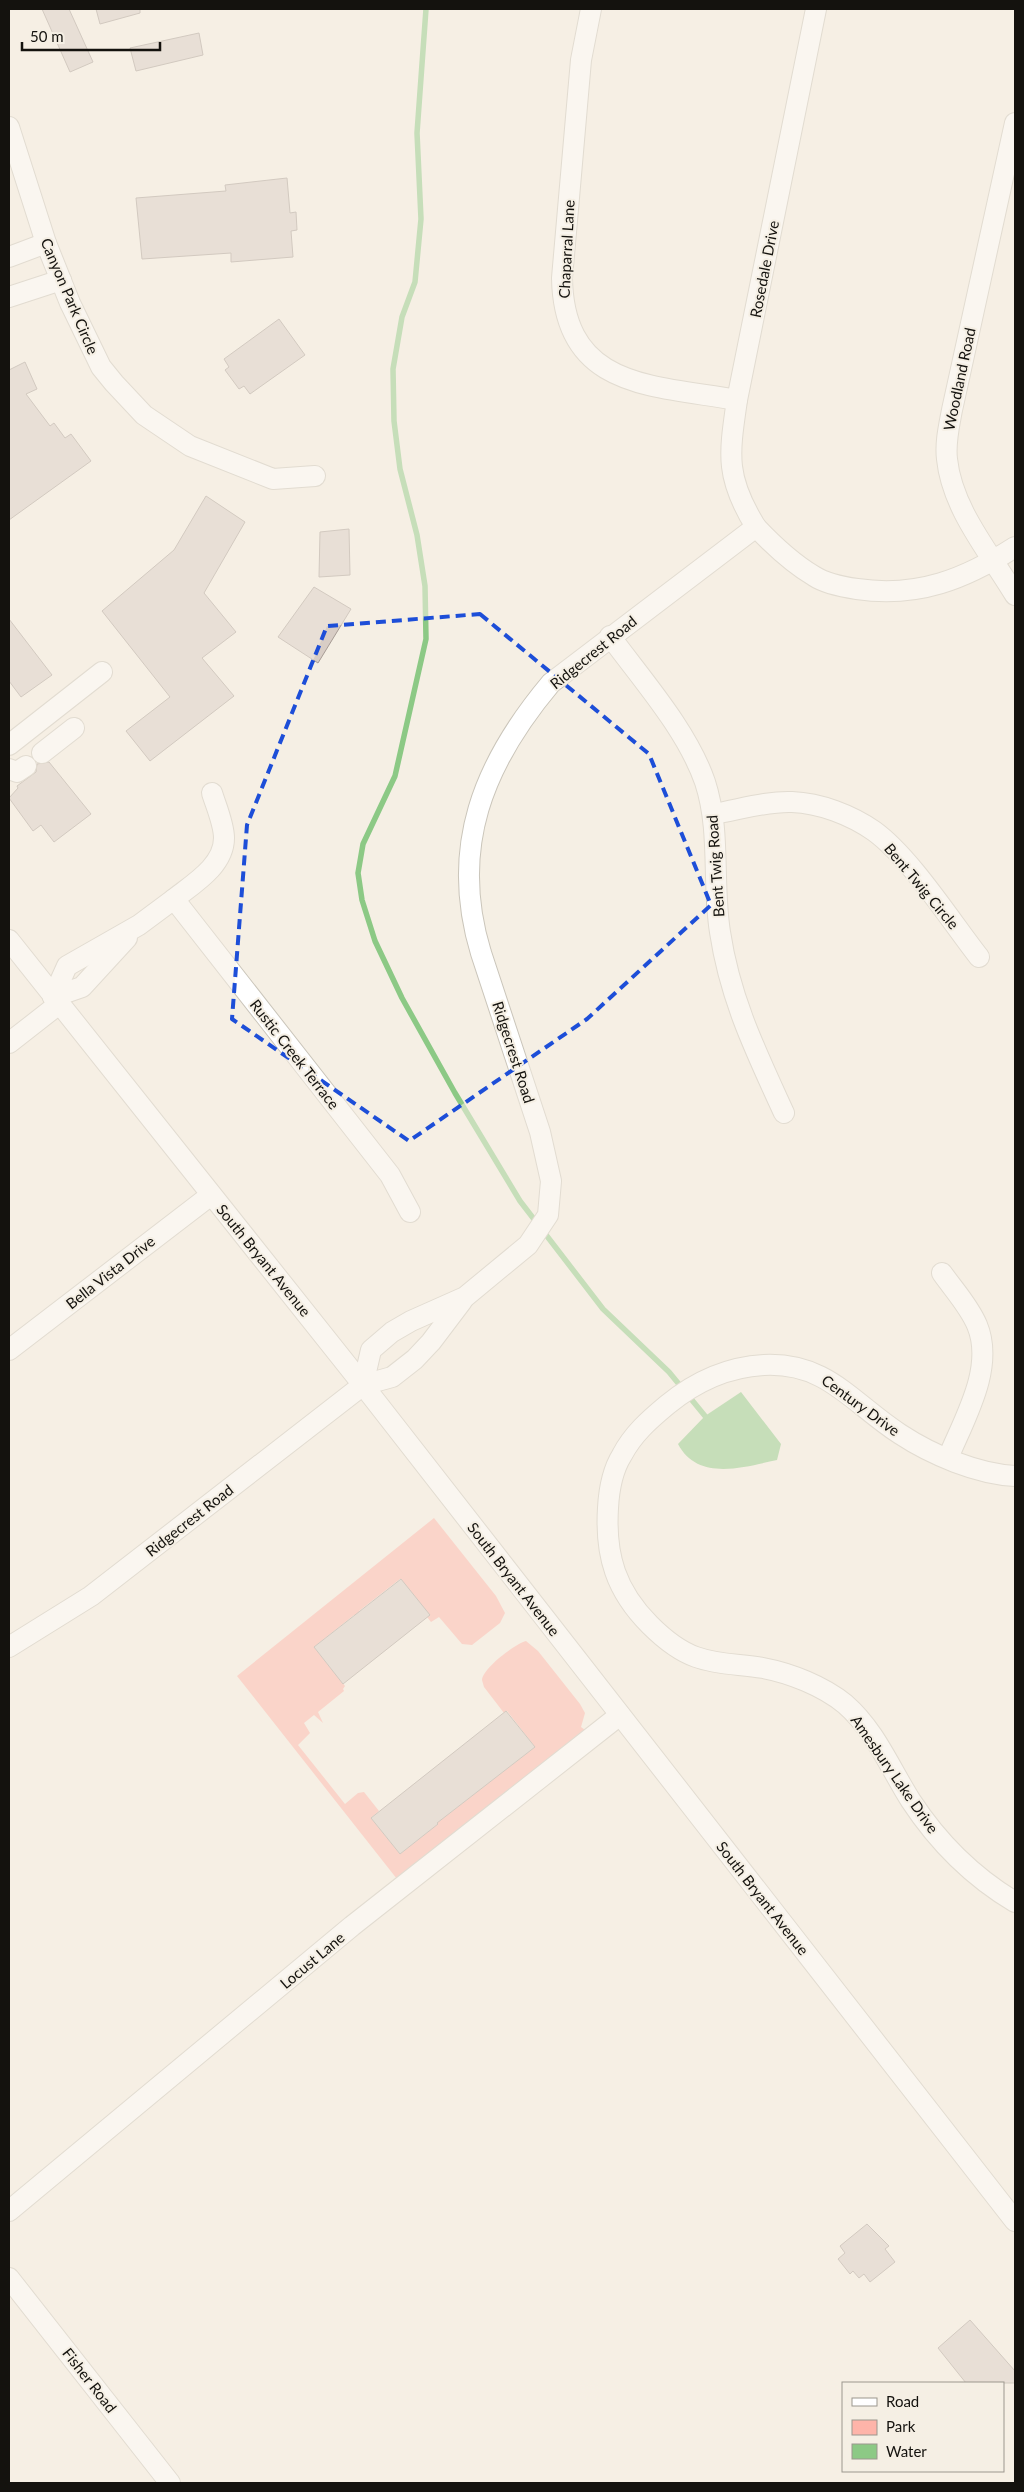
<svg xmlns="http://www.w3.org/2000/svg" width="1024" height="2492" viewBox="0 0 1024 2492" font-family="Lato,sans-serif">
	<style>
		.green { fill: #feb4a9 }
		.water { fill: #8cc985 }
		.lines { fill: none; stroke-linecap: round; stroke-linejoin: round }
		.stream { stroke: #8cc985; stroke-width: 5.5 }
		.building { fill: #d8cdc5; stroke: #a79c95 }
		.minor-casing { stroke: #cac5ba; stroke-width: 22 }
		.minor { stroke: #fff; stroke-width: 20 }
		.marked { fill: none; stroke: #1d4ed8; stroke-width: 4; stroke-dasharray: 10 6; stroke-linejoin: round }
		.labels { text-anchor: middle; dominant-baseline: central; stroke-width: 4; stroke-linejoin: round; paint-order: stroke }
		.street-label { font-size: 15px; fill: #14120e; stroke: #f5efe4 }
	</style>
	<rect width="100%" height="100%" fill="#f5efe4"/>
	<!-- green -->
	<path class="green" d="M434,1518L496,1596L505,1613L500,1623L472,1645L462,1644L439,1617L431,1622L427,1617L429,1615L400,1579L359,1611L388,1648L383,1652L354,1615L314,1647L345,1686L343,1689L344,1691L318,1712L323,1723L314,1715L304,1723L310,1733L298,1745L345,1804L358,1793L364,1792L379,1811L371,1818L400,1854L438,1824L409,1788L414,1784L442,1819L535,1747L507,1711L504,1713L484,1687L482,1680C483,1668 515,1644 526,1641L538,1651L580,1704L585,1713L581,1727L585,1730L397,1879L237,1676Z"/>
	<!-- water -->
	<path class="water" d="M741,1392L781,1444L777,1460C744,1467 698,1482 678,1444L705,1416Z"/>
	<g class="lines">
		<!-- stream -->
		<path class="stream" d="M426,9L417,133L421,219L415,282L402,317L393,369L394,421L400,469L417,535L425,586L426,639L395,776L363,844L358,873L362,900L375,941L402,998L455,1093L520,1201L603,1309L669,1372L705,1416"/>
	</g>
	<!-- building -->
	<g class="building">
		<path d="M42,9H69L93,62L70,72Z"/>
		<path d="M96,9H140V13L100,24Z"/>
		<path d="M199,33L203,55L136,71L130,48Z"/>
		<path d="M287,178L290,213L296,212L297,230L291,231L293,257L231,262V253L142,259L136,198L226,191L225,185Z"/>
		<path d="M279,319L305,355L250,394L244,386L239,389L225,370L229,367L224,359Z"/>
		<path d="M25,362L37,389L26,394L50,426L54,423L65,438L71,434L91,461L9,520V370Z"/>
		<path d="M206,496L245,522L204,593L236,632L202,658L234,696L150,761L126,731L170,697L102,611L174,550Z"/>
		<path d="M349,529L350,575L319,577L320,532Z"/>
		<path d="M314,587L351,609L318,663L278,637Z"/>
		<path d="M9,619L52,675L21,697L9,681Z"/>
		<path d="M49,762L91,814L54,842L41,825L33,831L9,798L18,788L17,786L36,772L37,764Z"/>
		<path d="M401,1579L430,1615L343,1684L314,1647Z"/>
		<path d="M506,1711L535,1747L437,1823L438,1824L400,1854L371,1818Z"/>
		<path d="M867,2224L889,2246L885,2249L895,2262L870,2282L864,2274L859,2278L853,2271L850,2274L838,2259L845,2253L840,2246Z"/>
		<path d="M970,2320L1015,2371V2383H966L938,2348Z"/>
	</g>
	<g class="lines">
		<defs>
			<g id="minor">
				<path d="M591,9L581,60L562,278C564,389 652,385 737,400"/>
				<path d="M1015,123L952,410C949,426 945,443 947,459C952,509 990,553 1015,595"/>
				<path d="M9,127L46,243L70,303L101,367L114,383L144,415L190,446L273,479L315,476"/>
				<path d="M9,257L46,243"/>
				<path d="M9,297L61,280"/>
				<path d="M756,527C725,477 729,455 737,400L816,9"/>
				<path d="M610,636C643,681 687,730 705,782C721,831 712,882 720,932C730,999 756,1052 784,1113"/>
				<path d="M9,745L102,672"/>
				<path d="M42,753L74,728"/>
				<path d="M9,769L17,772L26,766"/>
				<path d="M713,814C738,810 766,801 792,802C820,803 851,815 874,831C910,857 950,920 979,957"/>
				<path d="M174,899C193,884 224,866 224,838C224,824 216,806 212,793"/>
				<path d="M9,940L363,1385L1015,2221"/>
				<path d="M53,997L67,966L139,925L174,899L390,1175L410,1212"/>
				<path d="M53,997L82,987L127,938"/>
				<path d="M9,1043L59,1004"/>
				<path d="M942,1273C954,1290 969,1306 977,1325C995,1368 964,1419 948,1458"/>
				<path d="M9,1350L211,1195"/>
				<path d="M363,1385L371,1350L392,1332L411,1321L465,1297L528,1245L548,1215L551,1181L540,1132L481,953C449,848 483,764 551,683L756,527C773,545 792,563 814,576C826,584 843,587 857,589C918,598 965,579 1015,547"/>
				<path d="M1015,1476C977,1474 932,1455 900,1434C852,1403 827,1362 764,1365C726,1367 695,1382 667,1405C649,1420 633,1434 622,1455C612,1471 609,1489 608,1508C605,1556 616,1591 650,1625C663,1638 679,1651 696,1657C718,1665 740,1664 763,1668C790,1673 823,1686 845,1704C875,1730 890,1768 911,1801C938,1842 973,1877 1015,1902"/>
				<path d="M9,1647L91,1596L363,1385L392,1377L415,1359L431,1342L462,1301"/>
				<path d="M9,2211L352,1926L620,1715"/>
				<path d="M9,2278L170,2483"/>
			</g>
		</defs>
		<!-- minor casing -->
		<use href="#minor" class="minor-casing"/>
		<!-- minor -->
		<use href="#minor" class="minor"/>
	</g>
	<!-- marked area -->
	<path d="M0 0H1024V2492H0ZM480,614L649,754L711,905L587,1019L409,1141L232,1019L247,825L327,626Z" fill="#f5efe4" fill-opacity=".55" fill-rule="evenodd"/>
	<path class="marked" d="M480,614L649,754L711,905L587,1019L409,1141L232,1019L247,825L327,626Z"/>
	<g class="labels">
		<!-- street labels -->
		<g class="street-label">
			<text transform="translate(566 249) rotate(-87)">Chaparral Lane</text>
			<text transform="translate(764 269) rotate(-79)">Rosedale Drive</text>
			<text transform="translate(70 296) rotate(67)">Canyon Park Circle</text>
			<text transform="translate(959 379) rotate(-78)">Woodland Road</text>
			<text transform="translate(593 652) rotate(-39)">Ridgecrest Road</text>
			<text transform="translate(715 866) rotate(-94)">Bent Twig Road</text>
			<text transform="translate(922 886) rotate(50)">Bent Twig Circle</text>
			<text transform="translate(514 1052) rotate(72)">Ridgecrest Road</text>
			<text transform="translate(295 1054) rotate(52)">Rustic Creek Terrace</text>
			<text transform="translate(264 1260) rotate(51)">South Bryant Avenue</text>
			<text transform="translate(110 1272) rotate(-38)">Bella Vista Drive</text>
			<text transform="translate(861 1405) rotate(36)">Century Drive</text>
			<text transform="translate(189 1520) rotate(-38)">Ridgecrest Road</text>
			<text transform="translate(514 1579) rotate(52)">South Bryant Avenue</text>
			<text transform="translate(895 1774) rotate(55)">Amesbury Lake Drive</text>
			<text transform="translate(763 1898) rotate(52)">South Bryant Avenue</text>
			<text transform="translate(312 1960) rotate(-40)">Locust Lane</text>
			<text transform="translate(90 2380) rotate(52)">Fisher Road</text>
		</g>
	</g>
	<!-- border -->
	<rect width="1024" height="2492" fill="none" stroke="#14120e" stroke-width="20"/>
	<!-- legend -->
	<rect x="842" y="2382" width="162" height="90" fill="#f5efe4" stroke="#9b978e"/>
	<rect x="852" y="2398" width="25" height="8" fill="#ffffff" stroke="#9b978e"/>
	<text x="886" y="2407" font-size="15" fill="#14120e">Road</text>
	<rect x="852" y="2420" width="25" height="15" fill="#feb4a9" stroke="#9b978e"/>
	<text x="886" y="2432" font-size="15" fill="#14120e">Park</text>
	<rect x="852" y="2444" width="25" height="15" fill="#8cc985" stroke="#9b978e"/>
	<text x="886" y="2457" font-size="15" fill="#14120e">Water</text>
	<!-- scale -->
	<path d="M22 42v8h138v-8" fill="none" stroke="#14120e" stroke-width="2.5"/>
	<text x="30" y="42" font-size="15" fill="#14120e" stroke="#f5efe4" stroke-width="4" paint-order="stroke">50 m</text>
</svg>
